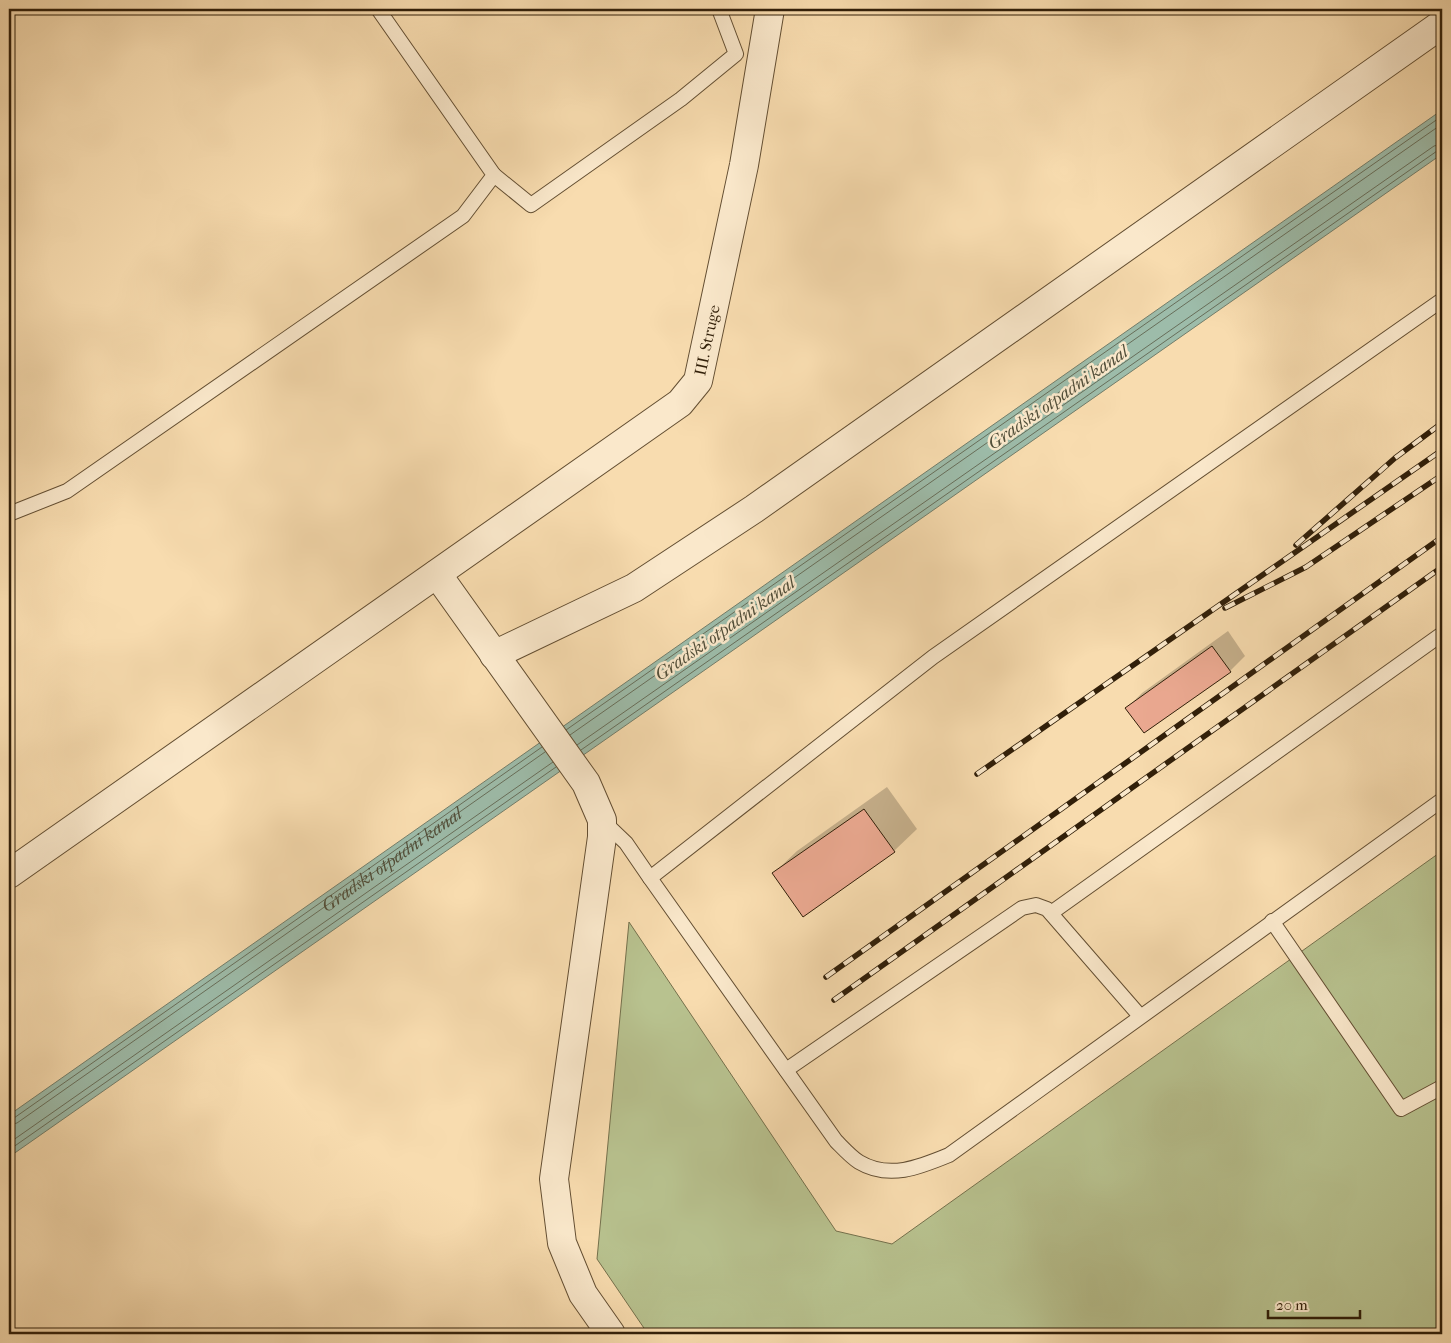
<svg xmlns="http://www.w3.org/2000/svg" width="1451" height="1343" viewBox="0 0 1451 1343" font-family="'IM FELL French Canon',serif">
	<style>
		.green { fill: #b8c28f; stroke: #74704c }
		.water { fill: #9dbcaa; stroke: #727d6a }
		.shadow { fill: #0003 }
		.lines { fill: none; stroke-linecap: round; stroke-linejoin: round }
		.shore { stroke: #676e5a; stroke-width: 1 }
		.building { fill: #eba991; stroke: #311f09 }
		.service-casing { stroke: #634e32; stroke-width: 16 }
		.minor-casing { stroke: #634e32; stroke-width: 30 }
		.tertiary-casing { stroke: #634e32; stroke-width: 30 }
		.service { stroke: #fae8cb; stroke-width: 14 }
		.minor { stroke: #fae8cb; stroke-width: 28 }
		.tertiary { stroke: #fae8cb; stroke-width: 28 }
		.rail-casing { stroke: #311f09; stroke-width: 5.5 }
		.rail { stroke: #fae8cb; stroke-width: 4; stroke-dasharray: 11; stroke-linecap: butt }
		.labels { text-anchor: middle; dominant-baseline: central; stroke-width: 5; stroke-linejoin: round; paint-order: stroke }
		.street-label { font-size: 16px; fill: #311f09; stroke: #fae8cb }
		.water-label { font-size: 18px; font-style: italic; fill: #514e39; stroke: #fae8cb }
	</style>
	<rect width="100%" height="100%" fill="#f8dcaf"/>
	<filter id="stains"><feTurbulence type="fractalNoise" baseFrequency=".004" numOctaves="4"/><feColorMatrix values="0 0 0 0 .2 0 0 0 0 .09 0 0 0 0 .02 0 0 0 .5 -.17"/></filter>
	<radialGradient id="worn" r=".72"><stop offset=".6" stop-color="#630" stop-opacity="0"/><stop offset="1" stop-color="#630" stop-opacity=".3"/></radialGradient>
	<!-- green -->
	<path class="green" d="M1442,851V1334H648L597,1259L629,922L836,1231L892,1244Z"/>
	<!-- water -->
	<path class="water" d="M1442,110V154L9,1157V1115Z"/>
	<!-- shadow -->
	<g class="shadow">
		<path d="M1228,631L1245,656L1230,671L1127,708L1142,693Z"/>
		<path d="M887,787L917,829L894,851L774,873L797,851Z"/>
	</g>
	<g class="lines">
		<!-- shore -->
		<g class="shore">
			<path d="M566,730L1442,116"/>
			<path d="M570,735L1442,124"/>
			<path d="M577,745L1434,146L1442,144"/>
			<path d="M581,750L1437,151L1442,150"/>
			<path d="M9,1119L14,1118L542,747"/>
			<path id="s1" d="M9,1125L17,1123L545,752"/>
			<path d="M9,1143L553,762"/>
			<path d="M9,1150L556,767"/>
		</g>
	</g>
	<!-- building -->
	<g class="building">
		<path d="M1212,646L1231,672L1144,733L1125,708Z"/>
		<path d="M864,809L895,852L803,917L772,873Z"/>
	</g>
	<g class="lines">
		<defs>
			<g id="service">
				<path d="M494,175L531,205L681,99L736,54L719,9"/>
				<path d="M1442,300L933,657L650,878L836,1141C843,1148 851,1157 859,1162C889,1180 920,1167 949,1155L1442,800"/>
				<path d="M9,514L67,491L463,216L494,175L378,9"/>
				<path d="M603,821L626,843L650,878"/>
				<path d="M1051,913L1442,634"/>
				<path d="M1272,921L1401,1109L1442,1087"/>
				<path d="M786,1070L1022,908L1036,905L1047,909L1140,1016"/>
			</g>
			<g id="minor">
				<path d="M437,574L586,783L602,820V837L554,1179L562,1243L583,1294L611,1334"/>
				<path d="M494,655L634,588L754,509L1442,24"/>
			</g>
			<g id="tertiary">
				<path id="s2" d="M9,874L680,403L698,381L744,165L770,9"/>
			</g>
		</defs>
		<!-- service casing -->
		<use href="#service" class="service-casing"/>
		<!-- minor casing -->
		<use href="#minor" class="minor-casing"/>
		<!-- tertiary casing -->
		<use href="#tertiary" class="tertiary-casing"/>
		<!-- service -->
		<use href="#service" class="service"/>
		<!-- minor -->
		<use href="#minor" class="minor"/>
		<!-- tertiary -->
		<use href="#tertiary" class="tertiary"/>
		<defs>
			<g id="rail">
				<path d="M1296,545L1395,458L1442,423"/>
				<path d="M1225,608L1306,567L1442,475"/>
				<path d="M977,774L1442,450"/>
				<path d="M826,977L1442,537"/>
				<path d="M834,1000L1442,567"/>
			</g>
		</defs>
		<!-- rail casing -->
		<use href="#rail" class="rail-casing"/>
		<!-- rail -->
		<use href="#rail" class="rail"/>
	</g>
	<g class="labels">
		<!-- street labels -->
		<g class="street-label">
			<text stroke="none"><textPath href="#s2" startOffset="890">III. Struge</textPath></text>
		</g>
		<!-- water labels -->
		<g class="water-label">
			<text transform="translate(1058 398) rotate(-35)">Gradski otpadni kanal</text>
			<text transform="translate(725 629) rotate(-35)">Gradski otpadni kanal</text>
			<text stroke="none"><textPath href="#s1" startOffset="466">Gradski otpadni kanal</textPath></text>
		</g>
	</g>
	<!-- margin -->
	<rect width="1451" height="1343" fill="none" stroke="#f8dcaf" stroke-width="30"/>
	<rect x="10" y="10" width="1431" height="1323" fill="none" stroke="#311f09" stroke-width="2.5"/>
	<rect x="15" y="15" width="1421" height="1313" fill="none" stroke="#311f09"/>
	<!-- scale -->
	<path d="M1268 1310v8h92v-8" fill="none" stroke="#311f09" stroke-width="2.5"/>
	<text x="1276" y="1310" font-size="15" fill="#311f09" stroke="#fae8cb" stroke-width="4" paint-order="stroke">20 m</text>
	<rect width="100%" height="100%" filter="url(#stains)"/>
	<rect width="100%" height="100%" fill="url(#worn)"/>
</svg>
